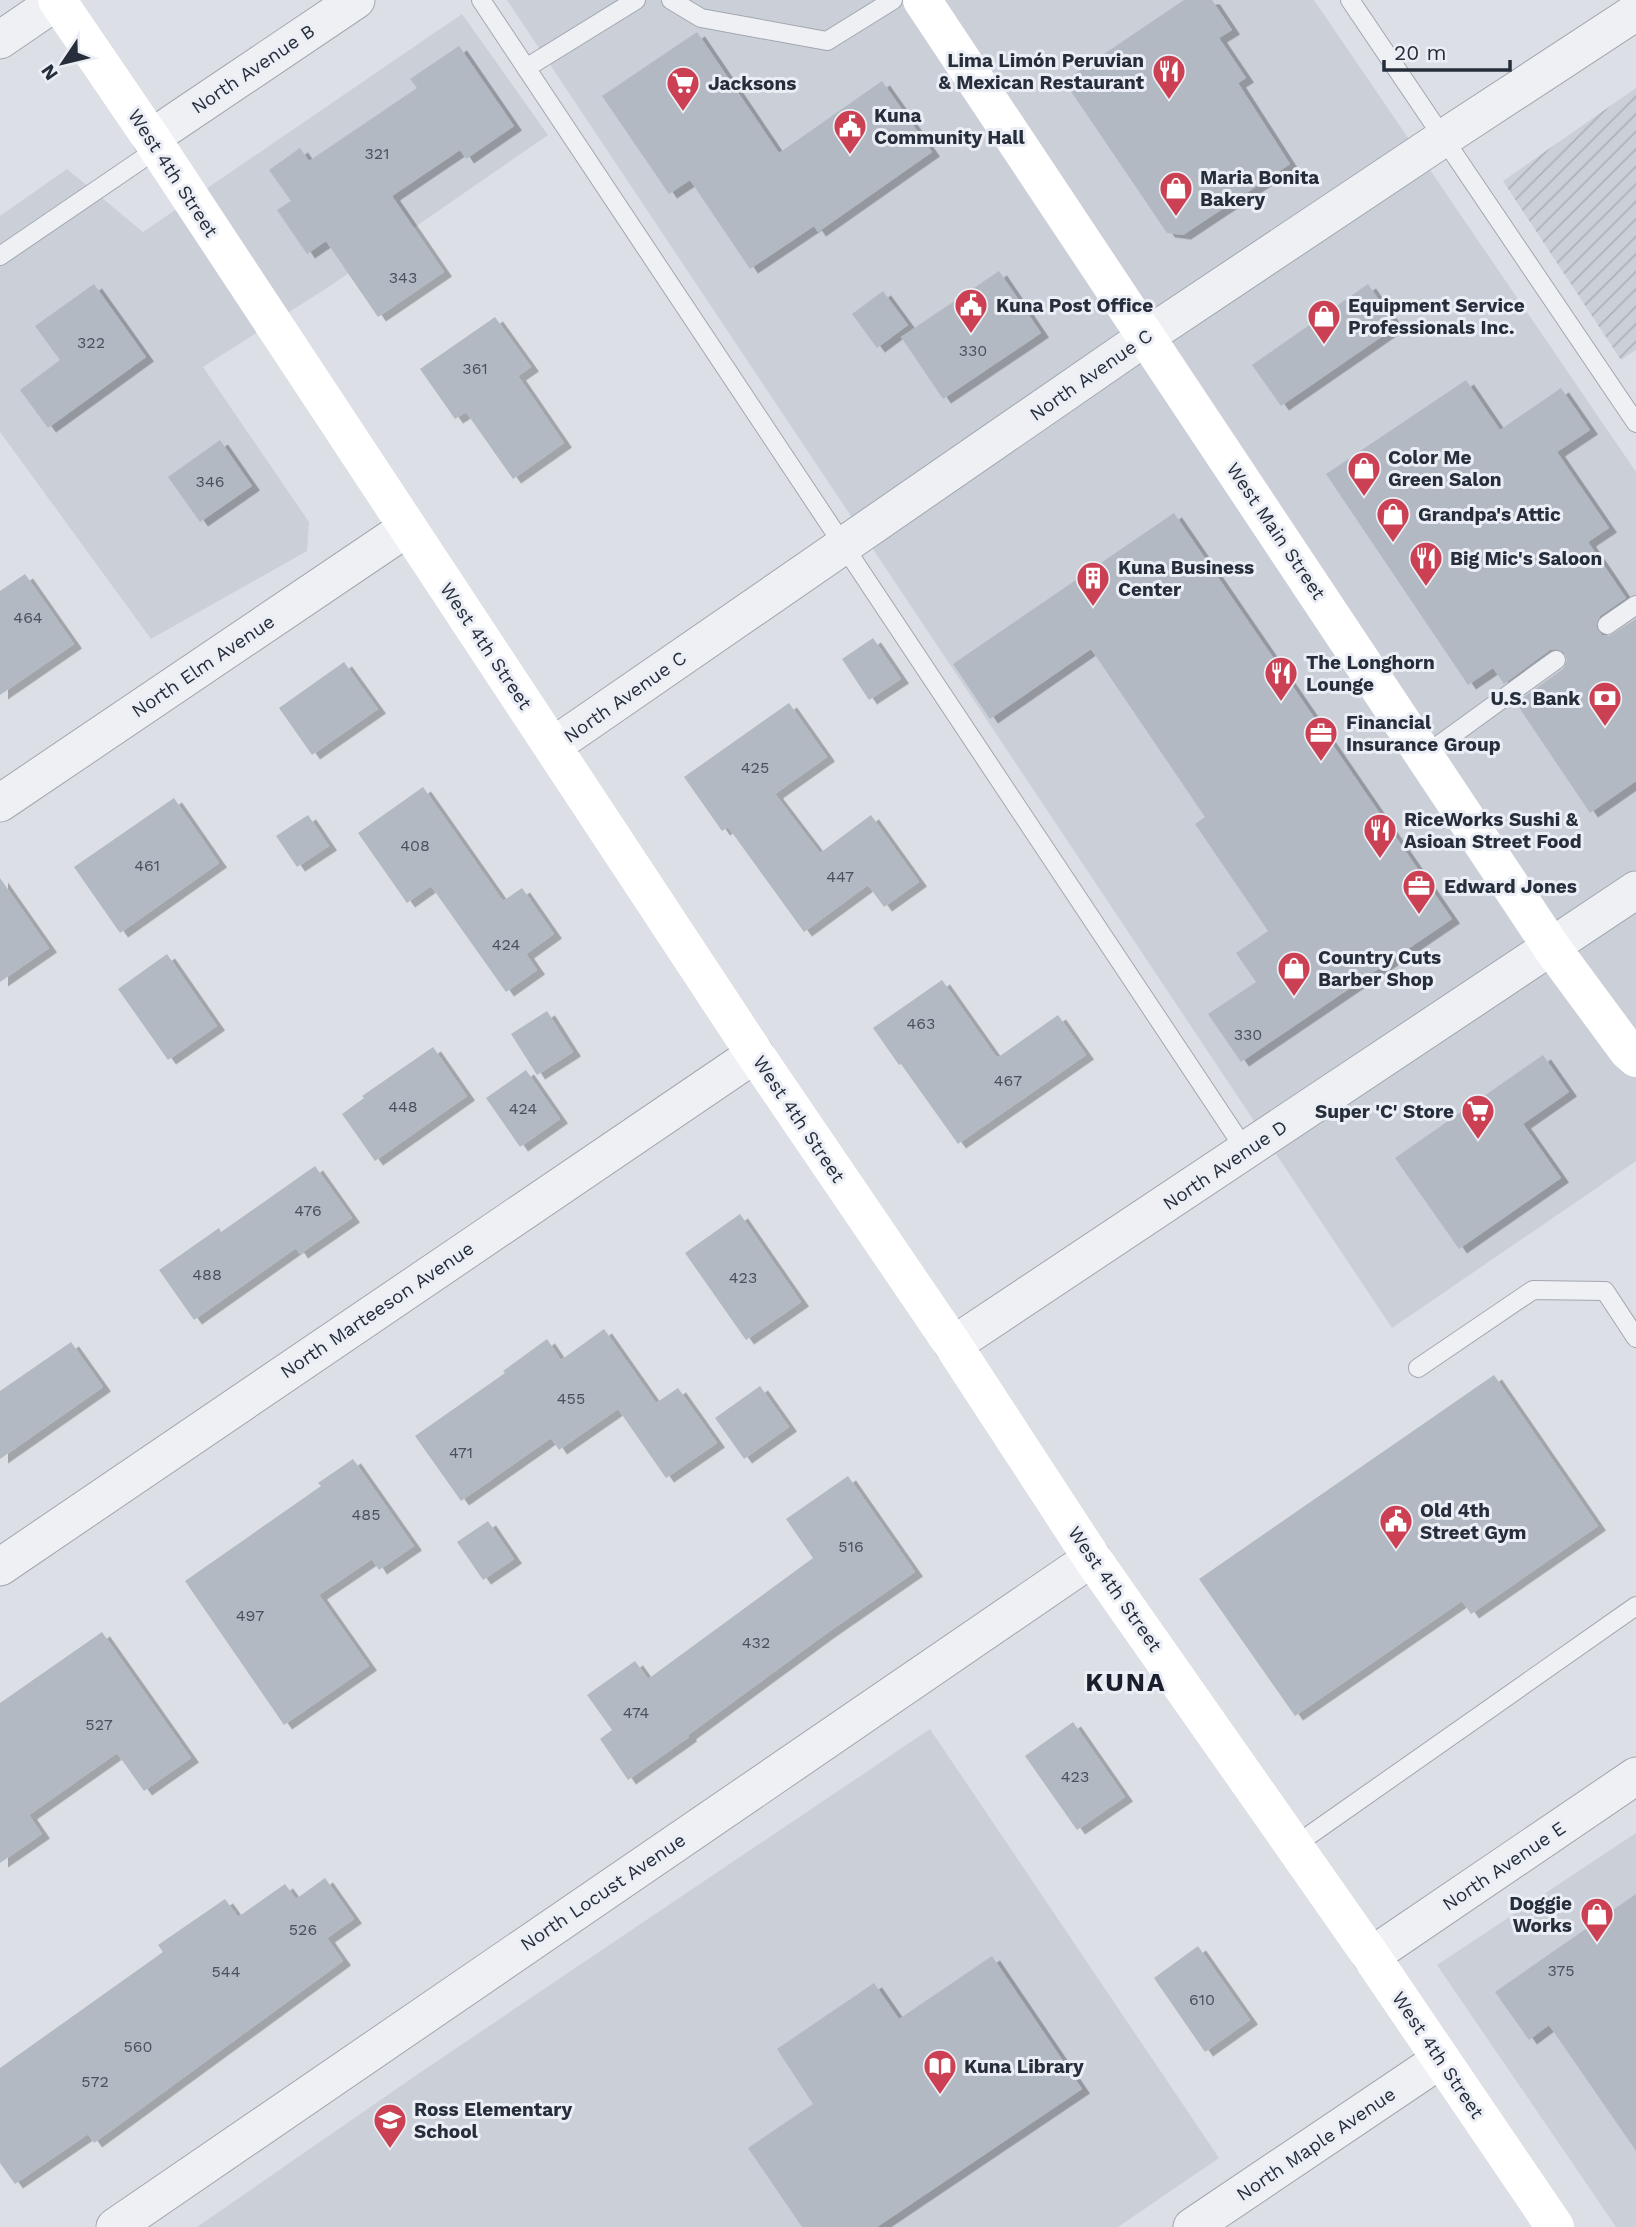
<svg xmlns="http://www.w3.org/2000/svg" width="1636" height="2227" viewBox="0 0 1636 2227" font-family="'Work Sans',sans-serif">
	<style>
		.built { fill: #cacfd8 }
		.industrial { fill: url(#industrial-furrows) }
		.building { fill: #b3b9c2; filter: url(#shadow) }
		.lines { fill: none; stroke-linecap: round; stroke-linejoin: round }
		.service-casing { stroke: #a2a7b0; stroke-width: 20 }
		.minor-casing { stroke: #a2a7b0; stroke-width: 39 }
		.service { stroke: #eef0f4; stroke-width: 18 }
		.minor { stroke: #eef0f4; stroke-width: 37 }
		.secondary { stroke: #fff; stroke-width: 38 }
		.labels { text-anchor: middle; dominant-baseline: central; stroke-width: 6; stroke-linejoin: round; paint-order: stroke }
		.number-label { font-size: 16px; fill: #49515e }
		.poi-label { font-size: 19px; font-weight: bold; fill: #262e3c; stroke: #ebeef4; text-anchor: start }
		.street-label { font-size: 19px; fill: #262e3c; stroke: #ebeef4 }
		.district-label { font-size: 26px; font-weight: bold; letter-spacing: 2px; fill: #191f2c; stroke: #ebeef4 }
	</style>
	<defs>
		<pattern id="industrial-furrows" width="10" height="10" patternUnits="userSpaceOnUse" patternTransform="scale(1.75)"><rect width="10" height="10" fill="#cacfd8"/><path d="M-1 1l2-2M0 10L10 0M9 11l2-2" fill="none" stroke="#adb2ba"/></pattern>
		<filter id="shadow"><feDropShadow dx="8" dy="4.5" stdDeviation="0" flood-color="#0004"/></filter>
	</defs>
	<rect width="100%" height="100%" fill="#dce0e6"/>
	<!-- built -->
	<g class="built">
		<path d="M507,0H1314L1636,472V1161L1392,1328Z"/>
		<path d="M462,14L548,135L330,286L203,367L309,522L307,551L151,639L0,432V216L67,169L143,232Z"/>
		<path d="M930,1729L1219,2158L1118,2227H197L418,2074Z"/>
		<path d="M1636,1833V2227H1616L1437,1965Z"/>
	</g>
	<!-- industrial -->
	<path class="industrial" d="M1636,88V350L1621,360L1503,181Z"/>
	<!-- building -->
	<g class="building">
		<path d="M1184,0H1212L1232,30L1219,38L1246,78L1238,83L1290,164L1183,235L1167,233L1064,81Z"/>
		<path d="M697,32L779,153L882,81L932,152L818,232L814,226L750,269L690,180L669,194L602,96Z"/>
		<path d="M459,46L514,126L466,159L460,150L392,196L444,272L378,317L326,241L307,254L277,210L291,201L269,170L300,148L309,161L417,88L410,79Z"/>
		<path d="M999,271L1041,333L943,399L901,337Z"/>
		<path d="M94,284L146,357L48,428L20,390L60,360L35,326Z"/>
		<path d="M1368,284L1397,326L1281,406L1252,365Z"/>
		<path d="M883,291L908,325L877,348L852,314Z"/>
		<path d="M495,317L531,367L518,376L564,443L513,479L466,412L455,419L420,369Z"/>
		<path d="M1466,380L1500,430L1561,388L1590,430L1557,452L1609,528L1588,542L1626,598L1600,616L1596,627L1602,635L1609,636L1636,619V781L1590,813L1516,703L1563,669L1567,660L1565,653L1556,649L1550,650L1504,684L1493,668L1468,685L1326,474Z"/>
		<path d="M220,440L252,486L200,522L168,477Z"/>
		<path d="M1174,513L1452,919L1241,1062L1208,1014L1256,982L1236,953L1268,931L1195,824L1205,817L1091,649L990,719L953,664Z"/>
		<path d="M25,574L74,644L0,695V591Z"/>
		<path d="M873,638L901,679L869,700L842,659Z"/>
		<path d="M344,662L378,709L312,755L279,708Z"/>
		<path d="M789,703L827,757L775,794L820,853L871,815L919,882L884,907L868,885L804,932L728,827L722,831L684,777Z"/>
		<path d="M423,787L503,901L522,888L554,934L526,954L537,970L506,992L431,886L407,903L358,833Z"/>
		<path d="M174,798L219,863L120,933L74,867Z"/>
		<path d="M308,815L329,846L297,867L276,836Z"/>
		<path d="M0,878L49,948L0,982Z"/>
		<path d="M167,954L217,1026L168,1060L118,989Z"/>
		<path d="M942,980L997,1058L1058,1015L1086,1055L958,1144L901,1064L899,1065L873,1028Z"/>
		<path d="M547,1011L573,1052L537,1075L511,1034Z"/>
		<path d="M433,1047L467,1096L375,1161L342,1114L364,1098L362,1096Z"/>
		<path d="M1543,1055L1569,1092L1523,1124L1561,1178L1459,1249L1395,1158Z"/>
		<path d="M526,1070L560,1119L520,1147L486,1098Z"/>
		<path d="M315,1166L352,1218L300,1254L296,1248L194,1320L159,1270L219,1228L221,1232Z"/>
		<path d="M740,1214L801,1302L746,1340L685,1253Z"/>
		<path d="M604,1329L656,1403L678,1388L717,1443L666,1478L618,1409L559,1450L551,1438L461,1501L415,1436L505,1373L503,1371L547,1339L561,1360Z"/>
		<path d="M71,1342L103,1387L0,1459V1391Z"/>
		<path d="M1494,1375L1598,1526L1471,1614L1462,1601L1295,1716L1199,1579Z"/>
		<path d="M760,1386L789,1427L744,1459L715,1418Z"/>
		<path d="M353,1459L414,1546L379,1570L372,1559L319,1595L369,1666L284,1725L185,1581L321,1486L318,1483Z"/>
		<path d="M848,1476L915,1572L827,1633L688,1735L689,1737L628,1780L600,1739L612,1730L587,1695L635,1661L648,1679L813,1558L786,1519Z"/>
		<path d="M488,1521L514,1559L483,1580L457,1542Z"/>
		<path d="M102,1632L191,1758L144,1791L117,1753L29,1815L42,1834L0,1863V1703Z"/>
		<path d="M1073,1722L1125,1797L1077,1830L1025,1756Z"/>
		<path d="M325,1878L354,1919L327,1938L343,1961L94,2143L88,2134L15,2184L0,2163V2068L163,1952L158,1945L225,1899L238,1917L285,1884L296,1899Z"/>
		<path d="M1636,1894V2151L1549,2025L1529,2040L1495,1992Z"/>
		<path d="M1198,1946L1250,2020L1205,2052L1154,1978Z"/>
		<path d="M992,1956L1082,2089L877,2227H802L748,2148L813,2104L777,2049L874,1983L899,2019Z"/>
	</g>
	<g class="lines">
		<defs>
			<g id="service">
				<path d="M481,0L1246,1151"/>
				<path d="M671,0L701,18L827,41L893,0"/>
				<path d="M1350,0L1636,423"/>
				<path d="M526,68L636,0"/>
				<path d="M0,256L157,149"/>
				<path d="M1607,625L1636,605"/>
				<path d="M1425,755L1556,660"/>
				<path d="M1418,1368L1533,1290L1605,1291L1636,1338"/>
				<path d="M1294,1846L1636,1606"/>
			</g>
			<g id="minor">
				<path d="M0,40L57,1"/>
				<path d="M151,138L356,0"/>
				<path d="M553,746L1147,336L1442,139L1636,12"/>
				<path d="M0,803L407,528"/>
				<path d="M953,1345L1636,890"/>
				<path d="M0,1567L755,1054"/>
				<path d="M1371,1956L1636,1776"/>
				<path d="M115,2227L1092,1558"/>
				<path d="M1192,2227L1440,2060"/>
			</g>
		</defs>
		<!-- service casing -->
		<use href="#service" class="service-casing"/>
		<!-- minor casing -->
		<use href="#minor" class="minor-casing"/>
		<!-- service -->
		<use href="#service" class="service"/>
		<!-- minor -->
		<use href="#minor" class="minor"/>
		<!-- secondary -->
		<g class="secondary">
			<path d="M57,0L151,138L755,1054L953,1345L1092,1558L1371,1956L1555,2227"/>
			<path d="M922,0L1552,948L1628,1051L1636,1058"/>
		</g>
	</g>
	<!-- icons -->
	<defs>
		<symbol id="restaurant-pin" viewBox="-11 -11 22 30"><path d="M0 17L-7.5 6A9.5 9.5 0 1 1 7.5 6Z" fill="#cb4153" stroke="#ebeef4"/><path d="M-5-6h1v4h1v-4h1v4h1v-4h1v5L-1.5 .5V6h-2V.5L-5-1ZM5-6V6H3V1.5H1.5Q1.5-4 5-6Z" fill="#fff"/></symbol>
		<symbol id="supermarket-pin" viewBox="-11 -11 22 30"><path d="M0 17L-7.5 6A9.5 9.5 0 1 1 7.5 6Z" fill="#cb4153" stroke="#ebeef4"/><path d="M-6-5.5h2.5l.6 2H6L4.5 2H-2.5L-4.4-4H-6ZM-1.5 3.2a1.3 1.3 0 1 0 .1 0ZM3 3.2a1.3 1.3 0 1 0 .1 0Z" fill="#fff"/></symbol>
		<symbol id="civic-pin" viewBox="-11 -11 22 30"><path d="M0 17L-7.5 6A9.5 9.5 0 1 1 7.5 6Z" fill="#cb4153" stroke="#ebeef4"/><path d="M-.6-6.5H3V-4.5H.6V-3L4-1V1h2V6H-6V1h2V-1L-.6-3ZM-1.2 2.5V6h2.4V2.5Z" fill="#fff"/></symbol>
		<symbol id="shop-pin" viewBox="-11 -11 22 30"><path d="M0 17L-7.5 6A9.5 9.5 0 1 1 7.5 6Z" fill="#cb4153" stroke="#ebeef4"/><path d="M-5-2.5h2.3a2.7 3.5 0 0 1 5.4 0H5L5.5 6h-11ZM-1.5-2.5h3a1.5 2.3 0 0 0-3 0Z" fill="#fff"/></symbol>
		<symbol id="building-pin" viewBox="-11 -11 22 30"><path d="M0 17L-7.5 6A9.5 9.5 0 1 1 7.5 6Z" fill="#cb4153" stroke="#ebeef4"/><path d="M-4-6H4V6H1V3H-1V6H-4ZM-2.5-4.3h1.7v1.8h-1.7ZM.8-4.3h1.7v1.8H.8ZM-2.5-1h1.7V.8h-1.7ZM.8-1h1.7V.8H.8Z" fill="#fff"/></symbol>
		<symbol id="bank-pin" viewBox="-11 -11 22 30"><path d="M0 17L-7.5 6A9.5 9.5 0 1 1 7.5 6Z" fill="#cb4153" stroke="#ebeef4"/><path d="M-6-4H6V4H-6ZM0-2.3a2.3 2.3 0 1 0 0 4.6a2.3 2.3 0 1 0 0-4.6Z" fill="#fff"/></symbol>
		<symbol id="office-pin" viewBox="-11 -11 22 30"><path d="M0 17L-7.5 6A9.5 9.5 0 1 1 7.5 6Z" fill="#cb4153" stroke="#ebeef4"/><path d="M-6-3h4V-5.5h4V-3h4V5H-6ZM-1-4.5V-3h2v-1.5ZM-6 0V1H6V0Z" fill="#fff"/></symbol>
		<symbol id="library-pin" viewBox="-11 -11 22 30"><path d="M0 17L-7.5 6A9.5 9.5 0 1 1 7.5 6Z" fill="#cb4153" stroke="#ebeef4"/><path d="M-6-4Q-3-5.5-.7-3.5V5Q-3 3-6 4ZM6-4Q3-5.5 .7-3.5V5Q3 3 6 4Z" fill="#fff"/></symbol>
		<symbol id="school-pin" viewBox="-11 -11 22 30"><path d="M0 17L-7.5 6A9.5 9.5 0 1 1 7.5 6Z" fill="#cb4153" stroke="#ebeef4"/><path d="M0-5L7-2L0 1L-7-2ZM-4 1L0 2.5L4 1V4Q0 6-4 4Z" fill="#fff"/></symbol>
	</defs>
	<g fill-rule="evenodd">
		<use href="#restaurant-pin" x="1150" y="52" width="38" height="52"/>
		<use href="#supermarket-pin" x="664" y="64" width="38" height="52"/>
		<use href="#civic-pin" x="831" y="107" width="38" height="52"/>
		<use href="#shop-pin" x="1157" y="169" width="38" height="52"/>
		<use href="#civic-pin" x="952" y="286" width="38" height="52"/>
		<use href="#shop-pin" x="1305" y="297" width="38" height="52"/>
		<use href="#shop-pin" x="1345" y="449" width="38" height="52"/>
		<use href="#shop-pin" x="1374" y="495" width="38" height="52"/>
		<use href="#restaurant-pin" x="1407" y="539" width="38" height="52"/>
		<use href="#building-pin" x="1074" y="559" width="38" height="52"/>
		<use href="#restaurant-pin" x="1262" y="654" width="38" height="52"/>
		<use href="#bank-pin" x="1586" y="679" width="38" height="52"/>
		<use href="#office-pin" x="1302" y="714" width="38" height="52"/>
		<use href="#restaurant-pin" x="1361" y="811" width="38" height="52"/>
		<use href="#office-pin" x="1400" y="867" width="38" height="52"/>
		<use href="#shop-pin" x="1275" y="949" width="38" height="52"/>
		<use href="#supermarket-pin" x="1459" y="1092" width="38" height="52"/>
		<use href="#civic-pin" x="1377" y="1502" width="38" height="52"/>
		<use href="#shop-pin" x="1578" y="1895" width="38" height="52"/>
		<use href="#library-pin" x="921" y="2047" width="38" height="52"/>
		<use href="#school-pin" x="371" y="2101" width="38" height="52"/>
	</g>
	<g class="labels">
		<!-- number labels -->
		<g class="number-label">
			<text x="377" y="153">321</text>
			<text x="403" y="277">343</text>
			<text x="91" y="342">322</text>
			<text x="973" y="350">330</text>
			<text x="475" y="368">361</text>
			<text x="210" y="481">346</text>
			<text x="28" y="617">464</text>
			<text x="755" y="767">425</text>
			<text x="415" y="845">408</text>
			<text x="147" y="865">461</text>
			<text x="840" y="876">447</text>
			<text x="506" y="944">424</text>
			<text x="921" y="1023">463</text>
			<text x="1248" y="1034">330</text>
			<text x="1008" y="1080">467</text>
			<text x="403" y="1106">448</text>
			<text x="523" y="1108">424</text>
			<text x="308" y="1210">476</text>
			<text x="207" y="1274">488</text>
			<text x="743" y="1277">423</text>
			<text x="571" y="1398">455</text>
			<text x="461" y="1452">471</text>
			<text x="366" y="1514">485</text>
			<text x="851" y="1546">516</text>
			<text x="250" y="1615">497</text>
			<text x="756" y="1642">432</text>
			<text x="636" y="1712">474</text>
			<text x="99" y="1724">527</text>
			<text x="1075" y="1776">423</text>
			<text x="303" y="1929">526</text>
			<text x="1561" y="1970">375</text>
			<text x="226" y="1971">544</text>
			<text x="1202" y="1999">610</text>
			<text x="138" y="2046">560</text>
			<text x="95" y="2081">572</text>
		</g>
		<!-- poi labels -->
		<g class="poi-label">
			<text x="1144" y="60" text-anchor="end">Lima Limón Peruvian<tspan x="1144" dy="22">&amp; Mexican Restaurant</tspan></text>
			<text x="708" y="83">Jacksons</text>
			<text x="874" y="115">Kuna<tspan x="874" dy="22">Community Hall</tspan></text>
			<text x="1200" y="177">Maria Bonita<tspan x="1200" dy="22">Bakery</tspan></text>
			<text x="996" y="305">Kuna Post Office</text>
			<text x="1348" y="305">Equipment Service<tspan x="1348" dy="22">Professionals Inc.</tspan></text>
			<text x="1388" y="457">Color Me<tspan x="1388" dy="22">Green Salon</tspan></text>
			<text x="1418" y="514">Grandpa's Attic</text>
			<text x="1450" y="558">Big Mic's Saloon</text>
			<text x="1118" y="567">Kuna Business<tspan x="1118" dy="22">Center</tspan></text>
			<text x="1306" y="662">The Longhorn<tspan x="1306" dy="22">Lounge</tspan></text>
			<text x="1580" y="698" text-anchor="end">U.S. Bank</text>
			<text x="1346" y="722">Financial<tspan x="1346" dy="22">Insurance Group</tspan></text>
			<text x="1404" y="819">RiceWorks Sushi &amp;<tspan x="1404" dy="22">Asioan Street Food</tspan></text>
			<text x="1444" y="886">Edward Jones</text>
			<text x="1318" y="957">Country Cuts<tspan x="1318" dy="22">Barber Shop</tspan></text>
			<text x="1454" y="1111" text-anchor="end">Super 'C' Store</text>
			<text x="1420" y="1510">Old 4th<tspan x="1420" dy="22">Street Gym</tspan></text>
			<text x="1572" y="1903" text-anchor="end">Doggie<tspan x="1572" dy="22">Works</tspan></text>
			<text x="964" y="2066">Kuna Library</text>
			<text x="414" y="2109">Ross Elementary<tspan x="414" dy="22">School</tspan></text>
		</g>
		<!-- street labels -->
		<g class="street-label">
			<text transform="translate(253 69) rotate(-34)">North Avenue B</text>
			<text transform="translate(173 173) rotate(57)">West 4th Street</text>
			<text transform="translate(1091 375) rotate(-35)">North Avenue C</text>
			<text transform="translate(1276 531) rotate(56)">West Main Street</text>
			<text transform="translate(486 646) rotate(56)">West 4th Street</text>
			<text transform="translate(203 666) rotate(-34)">North Elm Avenue</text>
			<text transform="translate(625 697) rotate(-35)">North Avenue C</text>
			<text transform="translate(799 1119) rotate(56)">West 4th Street</text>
			<text transform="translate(1225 1165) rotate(-34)">North Avenue D</text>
			<text transform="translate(377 1310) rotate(-34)">North Marteeson Avenue</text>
			<text transform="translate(1115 1589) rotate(55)">West 4th Street</text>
			<text transform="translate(1504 1866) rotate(-34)">North Avenue E</text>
			<text transform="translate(603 1892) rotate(-34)">North Locust Avenue</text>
			<text transform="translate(1438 2055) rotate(56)">West 4th Street</text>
			<text transform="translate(1316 2144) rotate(-34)">North Maple Avenue</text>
		</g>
		<!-- district labels -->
		<g class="district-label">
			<text x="1126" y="1682">KUNA</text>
		</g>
	</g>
	<!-- north arrow -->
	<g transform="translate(63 63) rotate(235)" stroke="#ebeef4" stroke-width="5" paint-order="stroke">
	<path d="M0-5L12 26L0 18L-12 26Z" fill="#262e3c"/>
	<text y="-10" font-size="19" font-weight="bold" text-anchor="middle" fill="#262e3c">N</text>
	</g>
	<!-- scale -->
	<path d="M1384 60v10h126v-10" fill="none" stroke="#262e3c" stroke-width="3.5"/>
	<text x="1394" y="60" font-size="21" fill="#262e3c" stroke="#ebeef4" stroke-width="5" paint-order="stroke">20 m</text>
</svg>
